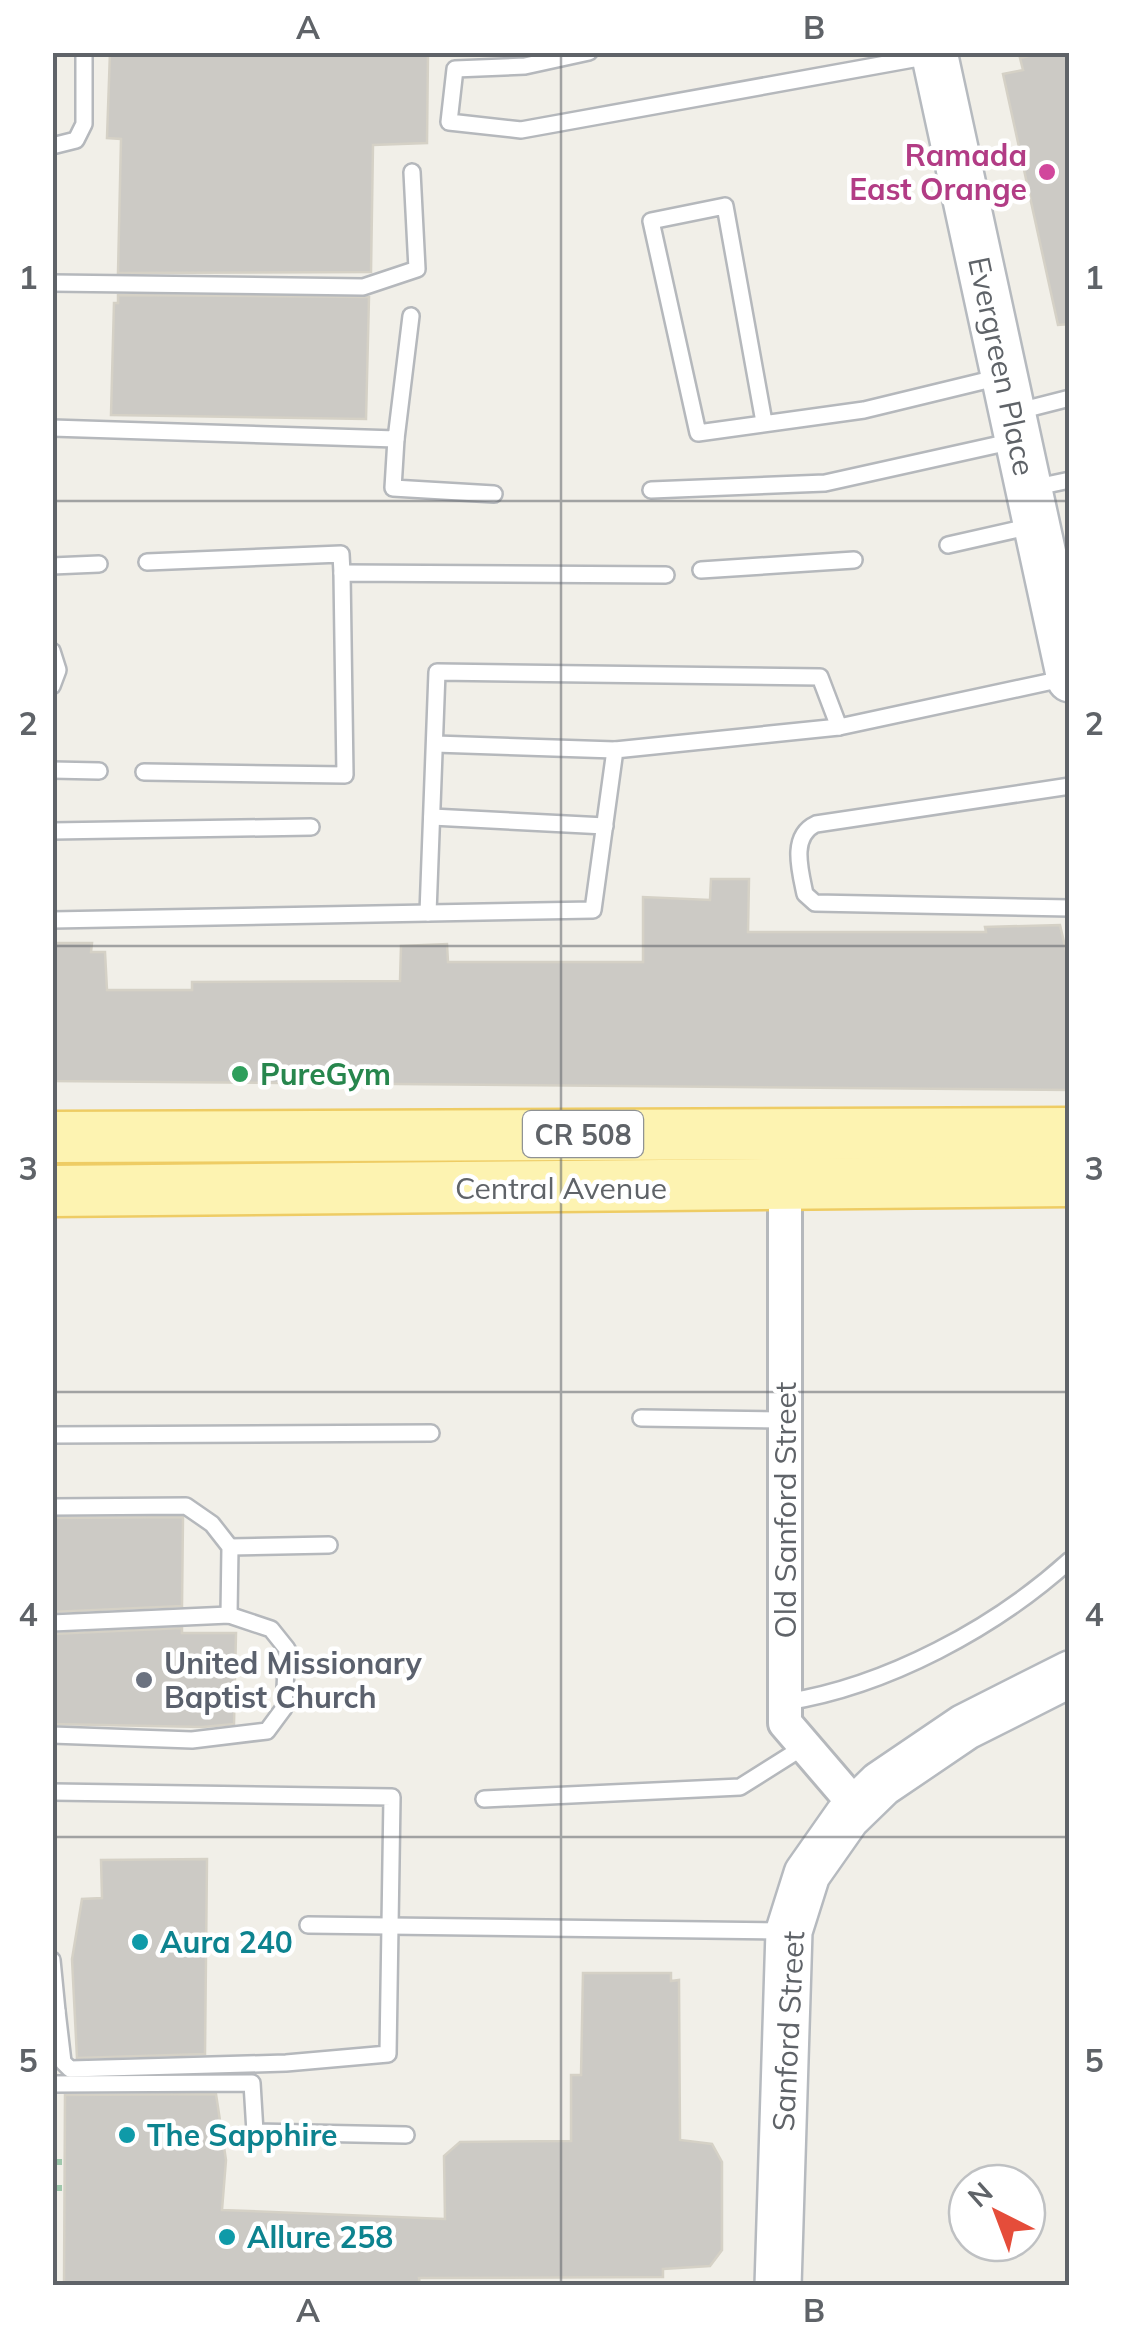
<svg xmlns="http://www.w3.org/2000/svg" width="1122" height="2338" viewBox="0 0 1122 2338" font-family="Mulish,sans-serif">
	<style>
		.building { fill: #cccac5; stroke: #d5d1c6; stroke-width: 2.5 }
		.lines { fill: none; stroke-linecap: round; stroke-linejoin: round }
		.lane-casing { stroke: #b5b8bc; stroke-width: 20 }
		.street-casing { stroke: #b5b8bc; stroke-width: 38 }
		.secondary-casing { stroke: #b6babf; stroke-width: 50 }
		.primary-casing { stroke: #eecc64; stroke-width: 55 }
		.path { stroke: #9fc8ac; stroke-width: 6; stroke-dasharray: 10 5; stroke-linecap: butt }
		.lane { stroke: #fff; stroke-width: 15 }
		.street { stroke: #fff; stroke-width: 32 }
		.secondary { stroke: #fff; stroke-width: 45 }
		.primary { stroke: #fdf3b1; stroke-width: 50 }
		.grid { fill: none; stroke: #5f6368; stroke-width: 2.5; stroke-opacity: 0.55 }
		.hotel-dot { fill: #d1479c; stroke: #fff; stroke-width: 4 }
		.leisure-dot { fill: #2e9e5b; stroke: #fff; stroke-width: 4 }
		.worship-dot { fill: #6b7280; stroke: #fff; stroke-width: 4 }
		.culture-dot { fill: #0f9aa8; stroke: #fff; stroke-width: 4 }
		.labels { text-anchor: middle; dominant-baseline: central; stroke-width: 9; stroke-linejoin: round; paint-order: stroke }
		.shield { fill: #fff; stroke: #8f9295; stroke-width: 2.5 }
		.shield-label { font-size: 28px; font-weight: bold; fill: #5f6368 }
		.hotel-label { font-size: 30px; font-weight: bold; fill: #b23c85; stroke: #fff; text-anchor: end }
		.street-label { font-size: 30px; fill: #5f6368; stroke: #fff }
		.leisure-label { font-size: 30px; font-weight: bold; fill: #27864d; stroke: #fff; text-anchor: start }
		.worship-label { font-size: 30px; font-weight: bold; fill: #5b616d; stroke: #fff; text-anchor: start }
		.culture-label { font-size: 30px; font-weight: bold; fill: #0d838f; stroke: #fff; text-anchor: start }
		.neatline { fill: none; stroke: #5f6368; stroke-width: 4 }
		.grid-label { font-size: 32px; text-anchor: middle; font-weight: bold; fill: #5f6368 }
	</style>
	<rect width="100%" height="100%" fill="#f1efe8"/>
	<!-- building -->
	<g class="building">
		<path d="M110,52H428L427,143L373,145L371,272L118,273L121,139L107,138Z"/>
		<path d="M1047,52H1070V324L1058,325L1003,74L1023,70L1020,58Z"/>
		<path d="M118,295L369,297L366,419L111,415L114,303H118Z"/>
		<path d="M711,879H749L748,932H986L985,927L1060,925L1070,968V1090L52,1081V943H92L91,952H105L107,990H192V982L400,981L401,946L447,944L448,962H643V897L710,900Z"/>
		<path d="M183,1517L182,1606L52,1612V1518Z"/>
		<path d="M182,1628V1633H236L234,1724L203,1727L52,1724V1634Z"/>
		<path d="M207,1859L205,2054L77,2058L72,1959L82,1899L102,1898L101,1860Z"/>
		<path d="M583,1973H671V1981L679,1980L680,2140L712,2144L722,2162V2250L710,2266L663,2269V2277L419,2278L420,2286H64L65,2095L216,2094L226,2160L222,2210L445,2219L444,2156L460,2142L571,2141V2075H581Z"/>
	</g>
	<g class="lines">
		<defs>
			<g id="lane">
				<path d="M589,52L525,66L455,69L449,122L521,130L930,56"/>
				<path d="M52,146L76,140L84,124V52"/>
				<path d="M52,283L363,287L417,269L412,172"/>
				<path d="M1015,412L1070,398"/>
				<path d="M764,422L725,206L651,221L698,433L864,410L1000,377"/>
				<path d="M52,428L396,439L411,316"/>
				<path d="M396,439L393,488L494,494"/>
				<path d="M1032,488L1070,480"/>
				<path d="M651,490L825,483L1014,441"/>
				<path d="M948,545L1032,526"/>
				<path d="M147,562L341,554L342,573"/>
				<path d="M52,566L99,564"/>
				<path d="M701,570L854,560"/>
				<path d="M52,651L58,670L52,686"/>
				<path d="M435,744L615,750"/>
				<path d="M52,770L99,771"/>
				<path d="M144,772L345,775L342,573L666,575"/>
				<path d="M1070,786L816,824C790,836 800,870 805,894L815,903L1070,908"/>
				<path d="M432,817L605,826"/>
				<path d="M52,831L311,827"/>
				<path d="M428,913L437,672L820,677L839,727"/>
				<path d="M52,920L593,910L615,750L839,727L1067,678"/>
				<path d="M641,1418L784,1420"/>
				<path d="M52,1435L431,1433"/>
				<path d="M52,1507L186,1506L212,1524L230,1547L229,1615"/>
				<path d="M230,1547L329,1545"/>
				<path d="M52,1623L229,1615L271,1629L287,1649L284,1708L267,1731L192,1740L52,1735"/>
				<path d="M786,1702C887,1686 995,1628 1070,1560"/>
				<path d="M53,1792L392,1797L388,2054L286,2063L70,2069L63,2062L57,2011"/>
				<path d="M484,1799L740,1787L805,1746"/>
				<path d="M308,1925L784,1931"/>
				<path d="M52,1960L57,2011L52,2015"/>
				<path d="M52,2084L252,2083L255,2132L406,2135"/>
			</g>
			<path id="street" d="M785,1187V1723L857,1807"/>
			<g id="secondary">
				<path d="M934,52L1070,679"/>
				<path d="M778,2286L789,1931L807,1874L847,1817L881,1784L965,1727L1070,1674"/>
			</g>
			<g id="primary">
				<path d="M52,1137L1070,1133"/>
				<path d="M52,1191L1070,1181"/>
			</g>
		</defs>
		<!-- lane casing -->
		<use href="#lane" class="lane-casing"/>
		<!-- street casing -->
		<use href="#street" class="street-casing"/>
		<!-- secondary casing -->
		<use href="#secondary" class="secondary-casing"/>
		<!-- primary casing -->
		<use href="#primary" class="primary-casing"/>
		<!-- path -->
		<g class="path">
			<path d="M52,2162H66"/>
			<path d="M52,2188H67"/>
		</g>
		<!-- lane -->
		<use href="#lane" class="lane"/>
		<!-- street -->
		<use href="#street" class="street"/>
		<!-- secondary -->
		<use href="#secondary" class="secondary"/>
		<!-- primary -->
		<use href="#primary" class="primary"/>
	</g>
	<!-- grid -->
	<path class="grid" d="M561,52V2286M52,501H1070M52,946H1070M52,1392H1070M52,1837H1070"/>
	<!-- markers -->
	<circle class="hotel-dot" cx="1047" cy="172" r="10"/>
	<circle class="leisure-dot" cx="240" cy="1074" r="10"/>
	<circle class="worship-dot" cx="144" cy="1680" r="10"/>
	<g class="culture-dot">
		<circle cx="140" cy="1942" r="10"/>
		<circle cx="127" cy="2135" r="10"/>
		<circle cx="227" cy="2237" r="10"/>
	</g>
	<g class="labels">
		<!-- shield labels -->
		<rect class="shield" x="523" y="1111" width="120" height="46" rx="8"/>
		<g class="shield-label">
			<text x="583" y="1134">CR 508</text>
		</g>
		<!-- hotel labels -->
		<g class="hotel-label">
			<text x="1027" y="155">Ramada<tspan x="1027" dy="34">East Orange</tspan></text>
		</g>
		<!-- street labels -->
		<g class="street-label">
			<text transform="translate(1002 366) rotate(78)">Evergreen Place</text>
			<text x="561" y="1188">Central Avenue</text>
			<text transform="translate(785 1510) rotate(-90)">Old Sanford Street</text>
			<text transform="translate(788 2031) rotate(-87)">Sanford Street</text>
		</g>
		<!-- leisure labels -->
		<g class="leisure-label">
			<text x="260" y="1074">PureGym</text>
		</g>
		<!-- worship labels -->
		<g class="worship-label">
			<text x="164" y="1663">United Missionary<tspan x="164" dy="34">Baptist Church</tspan></text>
		</g>
		<!-- culture labels -->
		<g class="culture-label">
			<text x="160" y="1942">Aura 240</text>
			<text x="147" y="2135">The Sapphire</text>
			<text x="247" y="2237">Allure 258</text>
		</g>
	</g>
	<!-- border -->
	<rect width="1122" height="2338" fill="none" stroke="#ffffff" stroke-width="110"/>
	<!-- north arrow -->
	<g transform="translate(997 2213) rotate(318)"><circle r="48" fill="#ffffff" stroke="#bfc1c3" stroke-width="2.5"/>
	<path d="M0-8L18 38L0 25L-18 38Z" fill="#e54d3a"/>
	<text y="-15" font-size="28" font-weight="bold" text-anchor="middle" fill="#5f6368">N</text>
	</g>
	<rect x="55" y="55" width="1012" height="2228" class="neatline"/>
	<g class="grid-label">
		<text x="308" y="39">A</text>
		<text x="814" y="39">B</text>
		<text x="28" y="289">1</text>
		<text x="1094" y="289">1</text>
		<text x="28" y="735">2</text>
		<text x="1094" y="735">2</text>
		<text x="28" y="1180">3</text>
		<text x="1094" y="1180">3</text>
		<text x="28" y="1626">4</text>
		<text x="1094" y="1626">4</text>
		<text x="28" y="2072">5</text>
		<text x="1094" y="2072">5</text>
		<text x="308" y="2322">A</text>
		<text x="814" y="2322">B</text>
	</g>
</svg>
